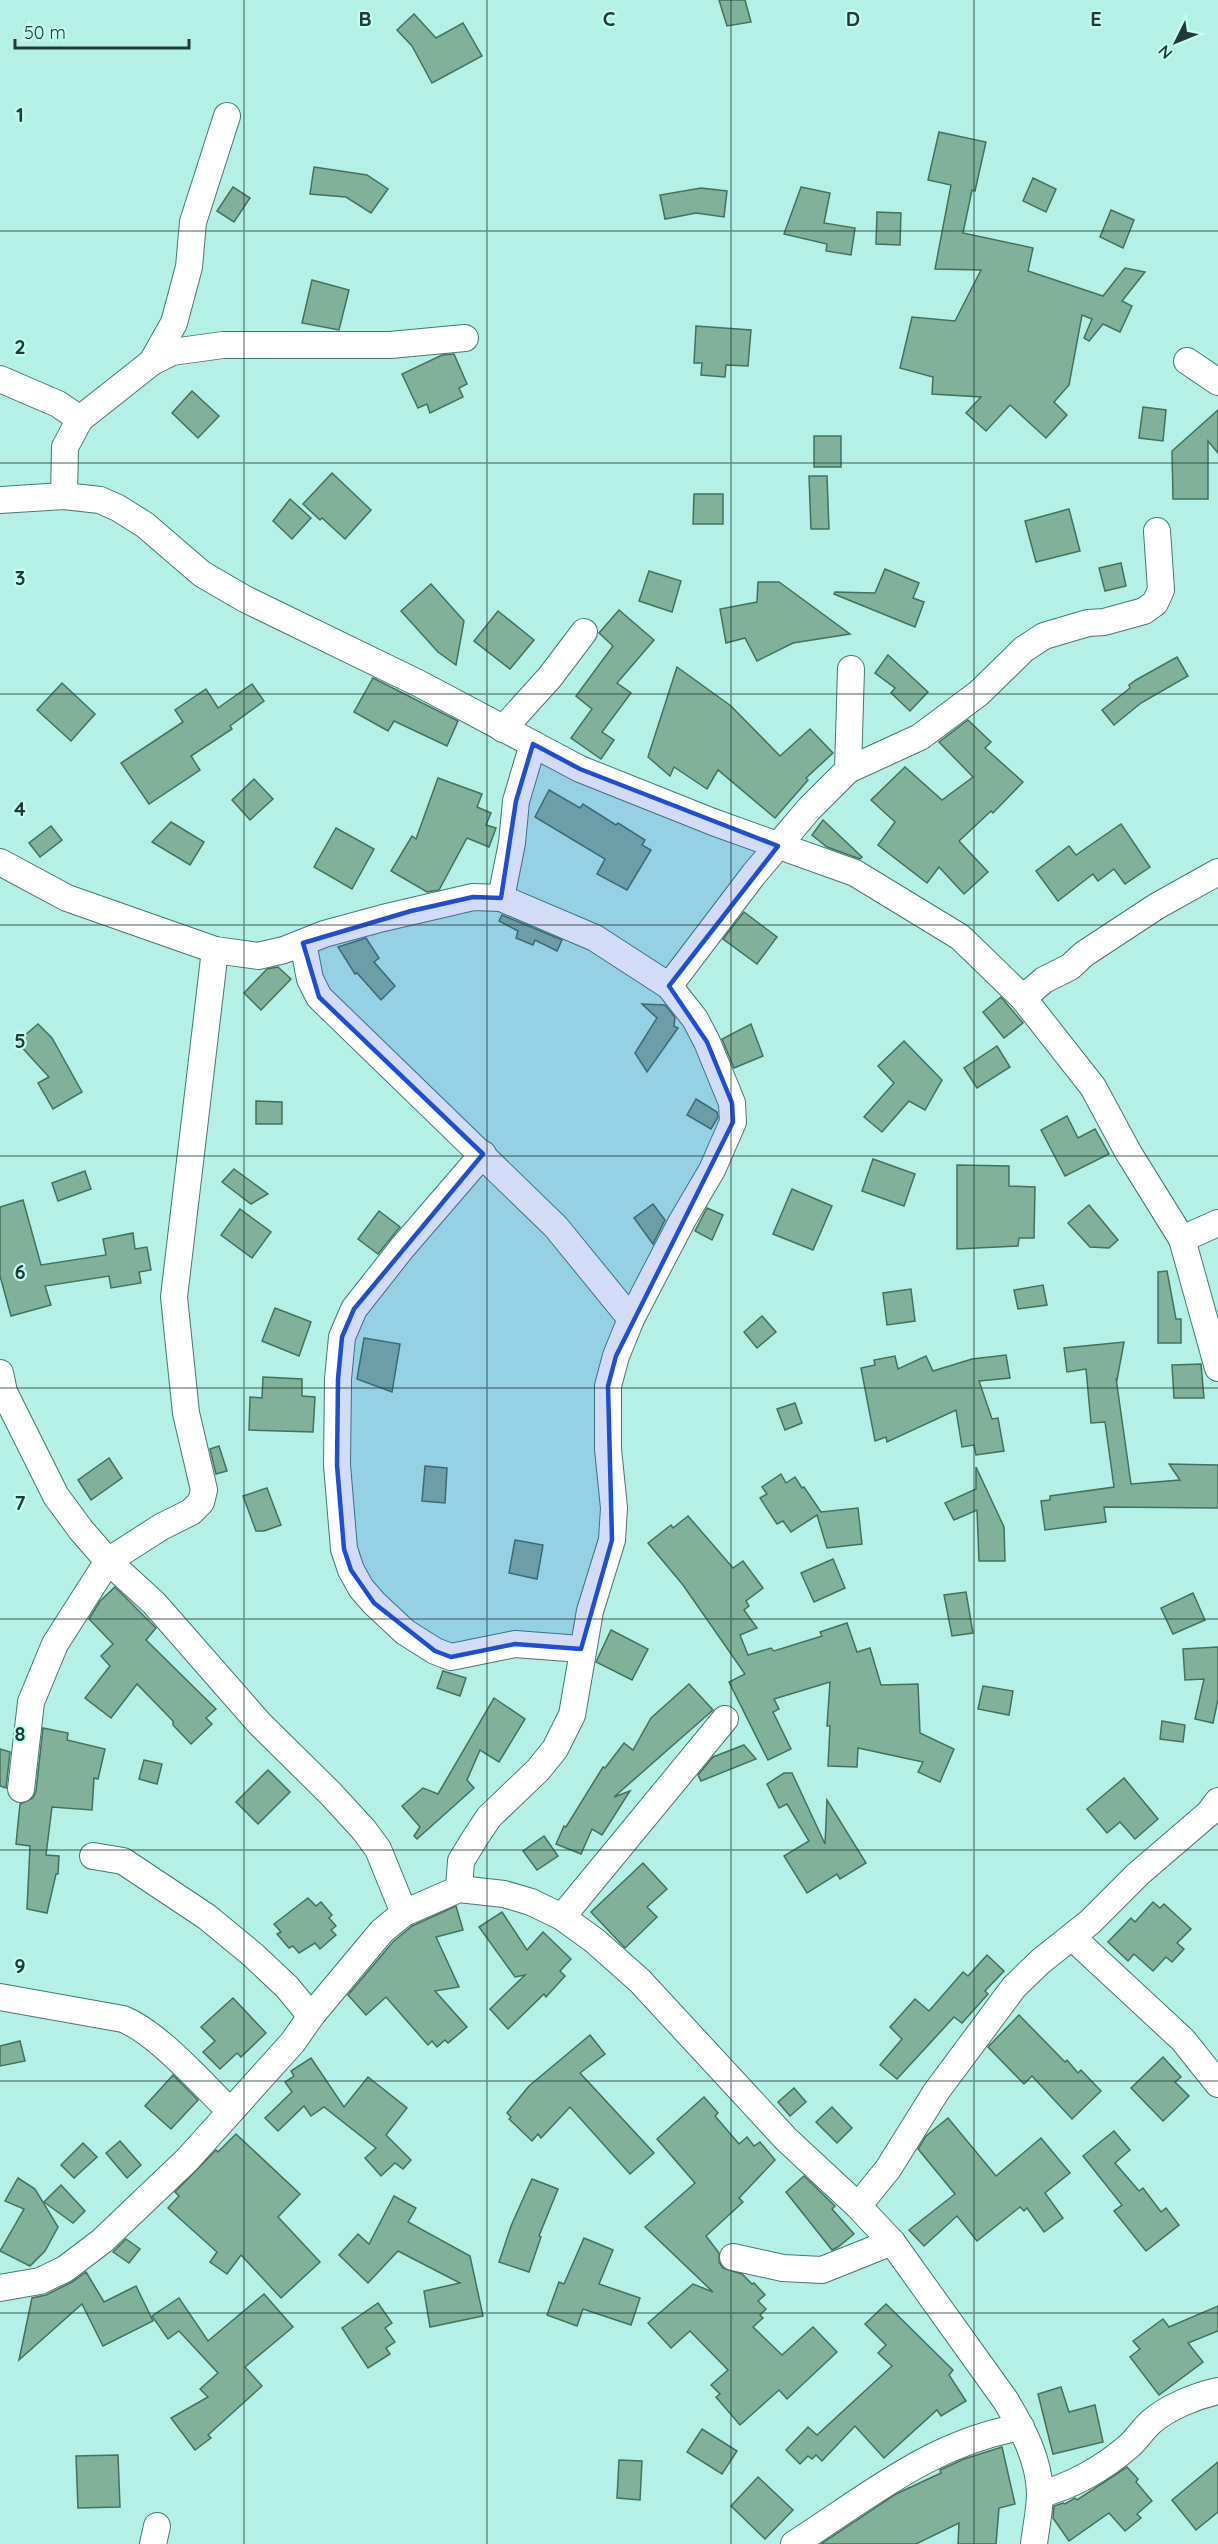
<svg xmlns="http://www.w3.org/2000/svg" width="1218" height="2544" viewBox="0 0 1218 2544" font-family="Quicksand,sans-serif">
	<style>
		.building { fill: #81b19a; stroke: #43715d; stroke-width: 1.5 }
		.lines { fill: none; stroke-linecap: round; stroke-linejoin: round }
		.street-casing { stroke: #427a72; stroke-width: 28 }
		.street { stroke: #fff; stroke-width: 26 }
		.marked { fill: #1d4ed8; fill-opacity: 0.2; stroke: #1d4ed8; stroke-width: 4.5; stroke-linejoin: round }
		.grid { fill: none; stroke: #223a36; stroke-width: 1.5; stroke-opacity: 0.55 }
		.grid-label { font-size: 20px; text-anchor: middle; font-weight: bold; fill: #223a36; stroke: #c2fdf4; stroke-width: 4.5; stroke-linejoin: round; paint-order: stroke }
	</style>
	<rect width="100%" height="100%" fill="#b5f0e6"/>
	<!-- building -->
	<g class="building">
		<path d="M719,0H745L751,22L727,26Z"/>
		<path d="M414,14L436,38L463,23L482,56L432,83L412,46L397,30Z"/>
		<path d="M939,132L986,142L975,191L972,190L963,233L1033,248L1028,271L1103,296L1125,268L1145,272L1122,301L1132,306L1120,332L1103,324L1089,341L1084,338L1092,319L1082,315L1069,385L1054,402L1067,415L1046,438L1010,405L986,431L966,413L981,397L932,394L933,377L900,368L912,317L955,321L981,270L935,269L951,185L928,180Z"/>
		<path d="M314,167L367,175L388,189L371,213L346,197L310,194Z"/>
		<path d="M1033,178L1056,189L1046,212L1023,201Z"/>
		<path d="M233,187L250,198L234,222L217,211Z"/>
		<path d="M801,187L830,193L824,223L855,228L851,255L826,251L827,244L784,234Z"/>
		<path d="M701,188L727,191L724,217L696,213L665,219L660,195Z"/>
		<path d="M1111,210L1134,220L1123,248L1100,237Z"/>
		<path d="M877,212L901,213L900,245L876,244Z"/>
		<path d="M312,280L349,290L339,330L302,323Z"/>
		<path d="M696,326L751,330L748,366L726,365L725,377L701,375L702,363H694Z"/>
		<path d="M454,354L467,384L459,388L463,397L430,413L427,404L418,408L402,374L442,355Z"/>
		<path d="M192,391L219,416L198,438L172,413Z"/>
		<path d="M1143,407L1166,410L1163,441L1139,438Z"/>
		<path d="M1218,410V453L1208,441V499H1173L1172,451Z"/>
		<rect x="814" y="436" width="27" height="31"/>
		<path d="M332,473L371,510L345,539L322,518L320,520L303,504Z"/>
		<path d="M809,476H827L829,529H811Z"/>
		<path d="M694,494H723V524H693Z"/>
		<path d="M290,499L311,518L292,539L273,521Z"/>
		<path d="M1069,509L1080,551L1036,562L1025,521Z"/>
		<path d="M1121,563L1126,586L1105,591L1099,568Z"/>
		<path d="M885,569L919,583L913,598L924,602L915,627L834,594L835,592L875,593Z"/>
		<path d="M649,571L681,581L672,612L639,601Z"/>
		<path d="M758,582H779L850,634L793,643L757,661L745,638L726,643L720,609L757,602Z"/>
		<path d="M431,584L464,621L456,665L438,652L401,611Z"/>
		<path d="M619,610L654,640L617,683L631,693L602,732L614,740L601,759L571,738L592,709L576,696L613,646L599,633Z"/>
		<path d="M498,611L534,640L510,669L474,641Z"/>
		<path d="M888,655L928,692L910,711L891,693L895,688L875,673Z"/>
		<path d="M1177,657L1188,676L1141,703L1114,725L1102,710L1130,688L1129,685L1136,680Z"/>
		<path d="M677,667L731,706L780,756L810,729L833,753L806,778L808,780L775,818L718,770L707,789L674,767L670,776L648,757Z"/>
		<path d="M373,678L458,721L447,746L394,721L388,731L354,712Z"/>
		<path d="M62,683L95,714L71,741L37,710Z"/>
		<path d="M252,684L264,701L230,726L232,729L191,756L200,770L149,804L121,763L183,722L175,710L206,689L218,708Z"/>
		<path d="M968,720L991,742L985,748L1023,782L993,813L991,811L959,841L988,872L964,894L939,867L927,883L878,845L895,822L871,800L905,767L942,800L973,777L939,742Z"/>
		<path d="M438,778L482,794L477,807L491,813L486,825L496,828L489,847L467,838L439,890L427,892L391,871L412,836L416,839Z"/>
		<path d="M254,779L273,799L250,820L232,800Z"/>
		<path d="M549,790L580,808L583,804L616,825L618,823L645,840L642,845L651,850L627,890L597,874L605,859L535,817Z"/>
		<path d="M823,820L862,857L860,859L827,847L812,835Z"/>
		<path d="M171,822L204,842L190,865L152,842Z"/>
		<path d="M1121,824L1150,867L1125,884L1114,869L1098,881L1093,874L1058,901L1036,871L1069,846L1076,855Z"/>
		<path d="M51,826L62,840L40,857L29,843Z"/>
		<path d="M336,828L374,849L352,889L314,867Z"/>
		<path d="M744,912L777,937L757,964L723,939Z"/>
		<path d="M502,915L562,940L557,951L535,940L533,945L516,938L518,931L499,921Z"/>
		<path d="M366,938L379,958L374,962L395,986L381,1000L357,973L355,974L338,947Z"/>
		<path d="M278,967L291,979L261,1010L244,993L267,969Z"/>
		<path d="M1001,997L1023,1023L1004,1038L983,1012Z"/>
		<path d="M642,1004L665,1005L675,1017L674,1026L678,1028L647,1072L635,1053L657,1018Z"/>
		<path d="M38,1024L52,1038L82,1092L53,1109L38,1083L49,1077L17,1042Z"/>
		<path d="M751,1024L763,1056L734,1068L722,1039Z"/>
		<path d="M904,1041L942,1080L925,1110L909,1101L882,1132L864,1117L894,1083L878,1066Z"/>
		<path d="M997,1046L1010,1067L977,1088L964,1068Z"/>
		<path d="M696,1099L717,1112L718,1117L711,1129L687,1115Z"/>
		<path d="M256,1101L282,1102V1124H256Z"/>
		<path d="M1067,1116L1078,1138L1095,1129L1109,1154L1065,1176L1041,1130Z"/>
		<path d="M873,1159L915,1174L904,1206L862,1191Z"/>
		<path d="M957,1165L1009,1166V1186L1035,1187L1034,1238H1019L1018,1246L957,1249Z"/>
		<path d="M234,1169L268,1194L251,1204L222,1182Z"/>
		<path d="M85,1171L91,1189L58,1201L52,1183Z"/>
		<path d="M792,1189L832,1206L813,1250L773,1234Z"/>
		<path d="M23,1200L41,1265L106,1255L103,1239L133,1233L135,1249L147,1247L151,1270L139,1272L141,1283L111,1288L109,1276L45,1286L51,1305L11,1316L0,1276V1207Z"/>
		<path d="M653,1204L665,1220L653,1244L634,1218Z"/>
		<path d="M1089,1205L1118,1240L1109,1248L1090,1247L1068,1223Z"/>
		<path d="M707,1208L723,1215L712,1240L695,1231Z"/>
		<path d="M240,1209L271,1232L252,1258L221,1235Z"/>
		<path d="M379,1211L400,1227L378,1254L358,1239Z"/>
		<path d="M1167,1271L1176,1319H1181V1343H1158V1272Z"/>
		<path d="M1043,1285L1047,1305L1018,1309L1014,1290Z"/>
		<path d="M911,1289L915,1321L887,1325L883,1293Z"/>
		<path d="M275,1308L311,1322L299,1356L262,1341Z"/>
		<path d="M762,1316L776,1332L757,1348L744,1332Z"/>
		<path d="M364,1338L400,1344L392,1392L357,1379Z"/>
		<path d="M1124,1342L1117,1380L1116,1378L1131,1484L1180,1480L1169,1464L1218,1465V1508L1104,1507L1106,1522L1045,1530L1041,1501L1050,1500V1496L1114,1487L1105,1422L1091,1423L1086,1369L1067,1372L1064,1348Z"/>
		<path d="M1006,1355L1010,1378L979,1381L992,1419L998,1418L1004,1451L976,1455L974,1445L962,1447L956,1410L887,1442L886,1437L875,1441L861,1368L875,1365L874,1360L895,1356L898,1369L926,1356L933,1371L972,1359Z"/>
		<path d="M1201,1364L1204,1398H1174L1172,1365Z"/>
		<path d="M263,1377L302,1379V1396L315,1397L313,1432L249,1430L250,1397L262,1398Z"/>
		<path d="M795,1403L802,1423L785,1430L777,1409Z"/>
		<path d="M219,1446L227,1471L216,1474L210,1449Z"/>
		<path d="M109,1458L122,1478L91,1500L78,1480Z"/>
		<path d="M425,1466L447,1468L445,1503L422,1501Z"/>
		<path d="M976,1467L1004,1527L1005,1561H979L977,1510L954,1520L945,1503L976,1489Z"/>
		<path d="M781,1474L786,1483L795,1477L802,1488L804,1487L821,1512L858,1508L862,1544L827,1548L817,1515L791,1532L783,1521L777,1524L760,1498L767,1494L762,1487Z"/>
		<path d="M267,1488L281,1525L264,1531H256L243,1496Z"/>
		<path d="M688,1516L733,1568L743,1561L763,1588L746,1601L749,1606L744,1610L757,1628L740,1635L748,1655L771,1648L774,1651L822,1636L820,1632L847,1623L857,1652L870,1648L881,1685L918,1684L920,1733L954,1749L940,1782L918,1772L923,1762L858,1748L857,1767L828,1766L830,1726H827L830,1682L774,1699L779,1709L773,1712L791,1749L768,1760L729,1682L745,1674L683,1585L648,1543L671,1525L673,1528Z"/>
		<path d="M515,1540L543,1545L537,1579L509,1573Z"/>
		<path d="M833,1559L845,1588L814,1602L801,1573Z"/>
		<path d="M115,1587L156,1628L146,1640L216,1709L206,1718L212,1724L191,1744L173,1725V1721L137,1684L111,1718L85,1698L110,1666L101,1656L113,1644L89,1619L100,1601Z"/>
		<path d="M966,1592L973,1633L952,1636L944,1595Z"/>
		<path d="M1193,1593L1205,1620L1173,1634L1161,1608Z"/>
		<path d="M611,1630L648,1649L632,1680L596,1662Z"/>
		<path d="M1218,1647V1699L1213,1723L1195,1719L1204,1679L1185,1680L1183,1649Z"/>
		<path d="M443,1671L466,1678L460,1696L437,1688Z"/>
		<path d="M689,1684L713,1710L614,1797L630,1791L602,1835L592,1829L581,1854L556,1844L564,1826L566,1827L603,1767L605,1768L624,1743L633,1750L651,1718Z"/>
		<path d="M983,1686L1013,1691L1009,1715L978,1709Z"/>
		<path d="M494,1698L525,1719L499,1762L480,1750L467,1780L474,1788L417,1839L414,1836L420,1827L402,1806L423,1788L438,1794Z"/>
		<path d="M1162,1721L1185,1725L1183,1742L1160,1739Z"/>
		<path d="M43,1728L68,1733L67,1740L105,1749L98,1779L94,1778L92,1810L52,1807L46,1855L59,1856L58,1874H56L47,1913L27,1909L30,1846L16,1844L20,1804L33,1798L36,1791Z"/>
		<path d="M744,1745L756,1759L701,1781L698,1775L713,1757Z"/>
		<path d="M0,1749L10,1752L6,1788L0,1786Z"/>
		<path d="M144,1760L162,1764L157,1784L139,1779Z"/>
		<path d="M268,1770L290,1792L258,1824L236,1802Z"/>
		<path d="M784,1773H792L825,1844L827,1800L866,1863L840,1879L837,1874L807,1893L784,1856L809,1841L787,1804L779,1808L767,1784Z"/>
		<path d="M1124,1778L1158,1819L1135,1839L1120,1822L1107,1833L1087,1809Z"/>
		<path d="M544,1836L558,1856L537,1870L523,1851Z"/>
		<path d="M643,1863L667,1889L647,1907L657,1917L625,1948L591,1912Z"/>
		<path d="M308,1898L316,1906L321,1902L332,1915L329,1918L336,1926L331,1930L336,1935L320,1949L315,1943L299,1953L293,1946L289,1948L277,1934L281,1932L274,1924Z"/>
		<path d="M1153,1902L1160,1908L1164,1904L1191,1929L1177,1943L1184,1949L1172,1962L1166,1957L1153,1971L1134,1954L1128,1961L1108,1942L1131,1918L1135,1922Z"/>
		<path d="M456,1906L463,1930L436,1937L459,1987L435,1991L467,2027L448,2043L445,2040L437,2047L432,2041L428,2045L386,1997L366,2015L348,1995L393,1942L412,1926Z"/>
		<path d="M502,1912L527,1950L543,1932L571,1959L560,1971L565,1976L546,1997L544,1994L508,2029L490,2009L525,1975L515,1977L479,1927Z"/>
		<path d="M987,1955L1004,1971L985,1991L988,1994L962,2023L954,2017L897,2079L880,2065L902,2039L890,2027L915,1999L929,2011L963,1972L968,1976Z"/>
		<path d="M233,1998L266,2033L241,2057L237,2053L220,2069L203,2052L215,2041L201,2027Z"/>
		<path d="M1019,2015L1065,2062L1067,2060L1078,2073L1081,2070L1101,2091L1072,2119L1032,2076L1024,2084L988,2047Z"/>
		<path d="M590,2035L605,2054L580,2073L654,2153L630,2174L570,2107L541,2138L538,2134L532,2141L509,2119L511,2117L507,2113L529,2086Z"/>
		<path d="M20,2041L25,2061L0,2066V2046Z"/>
		<path d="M1163,2057L1181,2077L1175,2082L1189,2096L1163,2121L1131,2088Z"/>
		<path d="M311,2058L344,2107L368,2077L407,2108L386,2135L411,2160L403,2169L395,2163L381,2176L365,2158L376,2148L324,2107L311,2116L304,2106L278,2131L265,2118L292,2092L285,2082L294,2076L291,2071Z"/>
		<path d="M173,2075L198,2100L171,2129L145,2106Z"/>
		<path d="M794,2088L806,2102L790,2116L778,2102Z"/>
		<path d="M704,2097L718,2113L715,2116L739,2144L747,2137L754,2146L760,2142L775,2160L739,2198L743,2202L706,2236L719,2253V2262L723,2268L742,2274L752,2284L754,2283L765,2295L758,2301L766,2309L760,2315L763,2318L753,2327L782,2355L813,2327L837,2352L787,2399L779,2390L740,2425L716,2397L720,2394L711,2385L728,2370L690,2331L671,2348L648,2323L693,2284L713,2292L645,2227L695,2183L657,2139Z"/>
		<path d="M832,2107L852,2128L837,2143L816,2122Z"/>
		<path d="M948,2118L996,2176L1041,2138L1070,2173L1045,2193L1063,2218L1044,2232L1027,2208L1024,2211L1020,2207L977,2241L957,2216L924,2246L909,2230L955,2194L918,2149L926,2136Z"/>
		<path d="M1114,2131L1130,2150L1115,2163L1139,2191L1143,2188L1161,2212L1166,2208L1179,2225L1146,2251L1114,2211L1122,2205L1083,2156Z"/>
		<path d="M236,2134L300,2194L278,2217L320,2262L281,2298L241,2255L227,2274L210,2262L217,2252L168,2208L179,2196L175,2192L216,2150L218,2152Z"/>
		<path d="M120,2141L141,2165L127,2178L106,2153Z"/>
		<path d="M83,2143L97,2157L74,2178L61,2165Z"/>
		<path d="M804,2176L835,2206L832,2209L854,2234L838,2247L832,2250L786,2192Z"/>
		<path d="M18,2178L35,2189L58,2227L45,2251L30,2266L0,2251L24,2209L5,2201Z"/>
		<path d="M532,2179L558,2189L539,2236L541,2237L529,2272L499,2262L511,2226Z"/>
		<path d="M61,2185L85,2211L73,2223L44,2202Z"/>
		<path d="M394,2196L416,2208L408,2222L470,2256L483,2316L430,2327L424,2291L460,2283L398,2251L368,2283L339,2255L358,2234L369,2244Z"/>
		<path d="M584,2238L613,2250L599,2284L640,2298L631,2325L583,2309L577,2326L547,2315L559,2282L564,2284Z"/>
		<path d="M126,2239L140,2249L129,2263L113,2252Z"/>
		<path d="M86,2272L104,2302L136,2286L153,2321L103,2346L82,2304L19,2360L32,2298L46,2295L72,2282Z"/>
		<path d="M264,2294L293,2327L245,2367L262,2386L208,2435L211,2438L195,2450L171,2418L208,2397L200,2389L218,2373L179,2331L168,2339L152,2316L179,2298L208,2341Z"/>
		<path d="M378,2303L392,2323L385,2328L395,2342L386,2348L390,2354L368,2368L342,2328Z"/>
		<path d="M886,2304L953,2370L949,2375L966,2401L941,2416L937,2410L884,2458L855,2426L822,2461L816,2455L812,2459L808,2456L800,2464L786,2450L808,2427L817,2435L892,2366L878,2353L886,2345L865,2324Z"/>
		<path d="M1218,2306V2331L1188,2343L1203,2362L1159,2395L1130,2357L1140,2349L1133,2341L1163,2319L1169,2327Z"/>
		<path d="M1061,2387L1069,2412L1095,2405L1103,2442L1053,2454L1038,2394Z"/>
		<path d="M702,2429L737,2451L722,2474L687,2452Z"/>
		<path d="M1002,2447L1015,2504L999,2508L996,2544H958L959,2523L916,2544H821L896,2494L941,2473L940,2470L964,2459Z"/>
		<path d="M118,2455L120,2507L78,2508L76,2456Z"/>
		<path d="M619,2460L642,2461L640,2500L617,2498Z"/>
		<path d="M1218,2462V2512L1196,2530L1172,2500Z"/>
		<path d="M1127,2467L1138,2479L1136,2482L1152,2501L1137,2514L1141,2518L1125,2531L1109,2513L1069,2541L1053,2518L1054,2506L1063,2503L1065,2504L1075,2498L1077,2500Z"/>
		<path d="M758,2477L793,2510L765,2539L731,2506Z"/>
	</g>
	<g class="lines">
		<defs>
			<g id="street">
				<path d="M1187,361L1218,382"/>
				<path d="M152,362L174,323L189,267L193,222L227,116"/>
				<path d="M0,379L58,404L80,419"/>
				<path d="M64,496L65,447L80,419L152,362L172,352L223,345H390L465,338"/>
				<path d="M0,500L64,496L100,500L118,508L145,525L202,574L245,599L418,683L580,769L713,822L855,873L960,937L1023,998L1093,1087L1128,1152L1182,1239L1218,1368"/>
				<path d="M503,729L550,677L584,632"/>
				<path d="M848,770L851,669"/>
				<path d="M0,862L67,898L215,950L258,956L284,950L324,934L383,918L473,897L501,898L595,938L669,986L695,1019L707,1042L732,1103L733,1122L712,1170L682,1221L631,1319L616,1356L608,1386V1449L614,1508L612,1540L590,1611L572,1715L555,1749L538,1770L489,1817L475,1838L461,1861L459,1889"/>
				<path d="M501,898L512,843L516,801L533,744"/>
				<path d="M303,943L310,979L319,997L556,1227L631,1319"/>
				<path d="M669,986L754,874L809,809L848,770L920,737L979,693L1024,649L1044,636L1088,623L1104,622L1144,611L1155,603L1161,590L1157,531"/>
				<path d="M1023,998L1044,980L1070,967L1084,954L1157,906L1218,872"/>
				<path d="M483,1154L402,1248L354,1309L342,1337L338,1379L337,1465L344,1549L351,1570L361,1588L374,1603L405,1632L435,1651L451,1657L515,1644L581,1649"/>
				<path d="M1182,1239L1218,1223"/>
				<path d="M0,1373L4,1392L56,1496L81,1530L108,1561L154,1603L259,1723L330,1793L364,1830L378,1849L404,1913"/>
				<path d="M21,1789L31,1702L55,1644L108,1561L161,1527L191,1512L201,1502L204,1490L186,1413L174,1297L215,950"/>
				<path d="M93,1856L123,1861L207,1917L253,1955L287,1987L311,2016"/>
				<path d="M562,1917L725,1719"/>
				<path d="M1072,1937L1183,2040L1218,2084"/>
				<path d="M0,1997L123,2019C158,2033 202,2084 230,2111"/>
				<path d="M858,2206L888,2169L936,2092L1014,1987L1041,1961L1090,1922L1138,1874L1209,1813L1218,1801"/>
				<path d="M733,2257L783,2268L822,2270L892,2242"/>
				<path d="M0,2288L40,2281L65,2269L102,2241L187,2160L293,2042L311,2016L382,1931L404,1913L459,1889L504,1894L531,1902L562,1917L595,1941L640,1981L786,2139L858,2206L892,2242L1006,2401C1023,2430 1039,2459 1040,2493C1040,2509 1036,2527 1034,2544"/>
				<path d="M1040,2494C1071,2487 1105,2467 1129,2446C1137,2439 1143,2429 1151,2422C1168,2407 1196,2396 1218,2391"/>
				<path d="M153,2544L157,2526"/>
				<path d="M794,2544C869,2496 931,2443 1021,2427"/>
			</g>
		</defs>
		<!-- street casing -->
		<use href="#street" class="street-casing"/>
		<!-- street -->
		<use href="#street" class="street"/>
	</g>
	<!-- marked area -->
	<path class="marked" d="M533,744L580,769L778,846L669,986L707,1042L732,1103L733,1122L616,1356L608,1386L612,1540L581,1649L515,1644L451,1657L435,1651L374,1603L351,1570L344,1549L337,1465L338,1379L342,1337L354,1309L483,1154L319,997L303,943L411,911L473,897L501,898L516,801Z"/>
	<!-- grid -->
	<path class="grid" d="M244,0V2544M487,0V2544M731,0V2544M974,0V2544M0,231H1218M0,463H1218M0,694H1218M0,925H1218M0,1156H1218M0,1388H1218M0,1619H1218M0,1850H1218M0,2081H1218M0,2313H1218"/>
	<g class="grid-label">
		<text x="365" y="26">B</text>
		<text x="609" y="26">C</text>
		<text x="853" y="26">D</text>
		<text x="1096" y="26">E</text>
		<text x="20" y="122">1</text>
		<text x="20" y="354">2</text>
		<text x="20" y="585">3</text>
		<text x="20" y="816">4</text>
		<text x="20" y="1048">5</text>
		<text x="20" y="1279">6</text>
		<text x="20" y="1510">7</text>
		<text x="20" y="1741">8</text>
		<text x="20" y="1973">9</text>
	</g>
	<!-- north arrow -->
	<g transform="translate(1176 42) rotate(227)" stroke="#c2fdf4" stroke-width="4.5" paint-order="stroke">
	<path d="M0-4.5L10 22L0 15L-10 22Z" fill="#223a36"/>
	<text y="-9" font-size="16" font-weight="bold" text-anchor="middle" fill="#223a36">N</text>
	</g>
	<!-- scale -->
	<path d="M15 39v9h174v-9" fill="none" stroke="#223a36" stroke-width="3"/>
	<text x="24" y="39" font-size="18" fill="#223a36" stroke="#c2fdf4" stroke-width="4.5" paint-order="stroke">50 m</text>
</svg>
